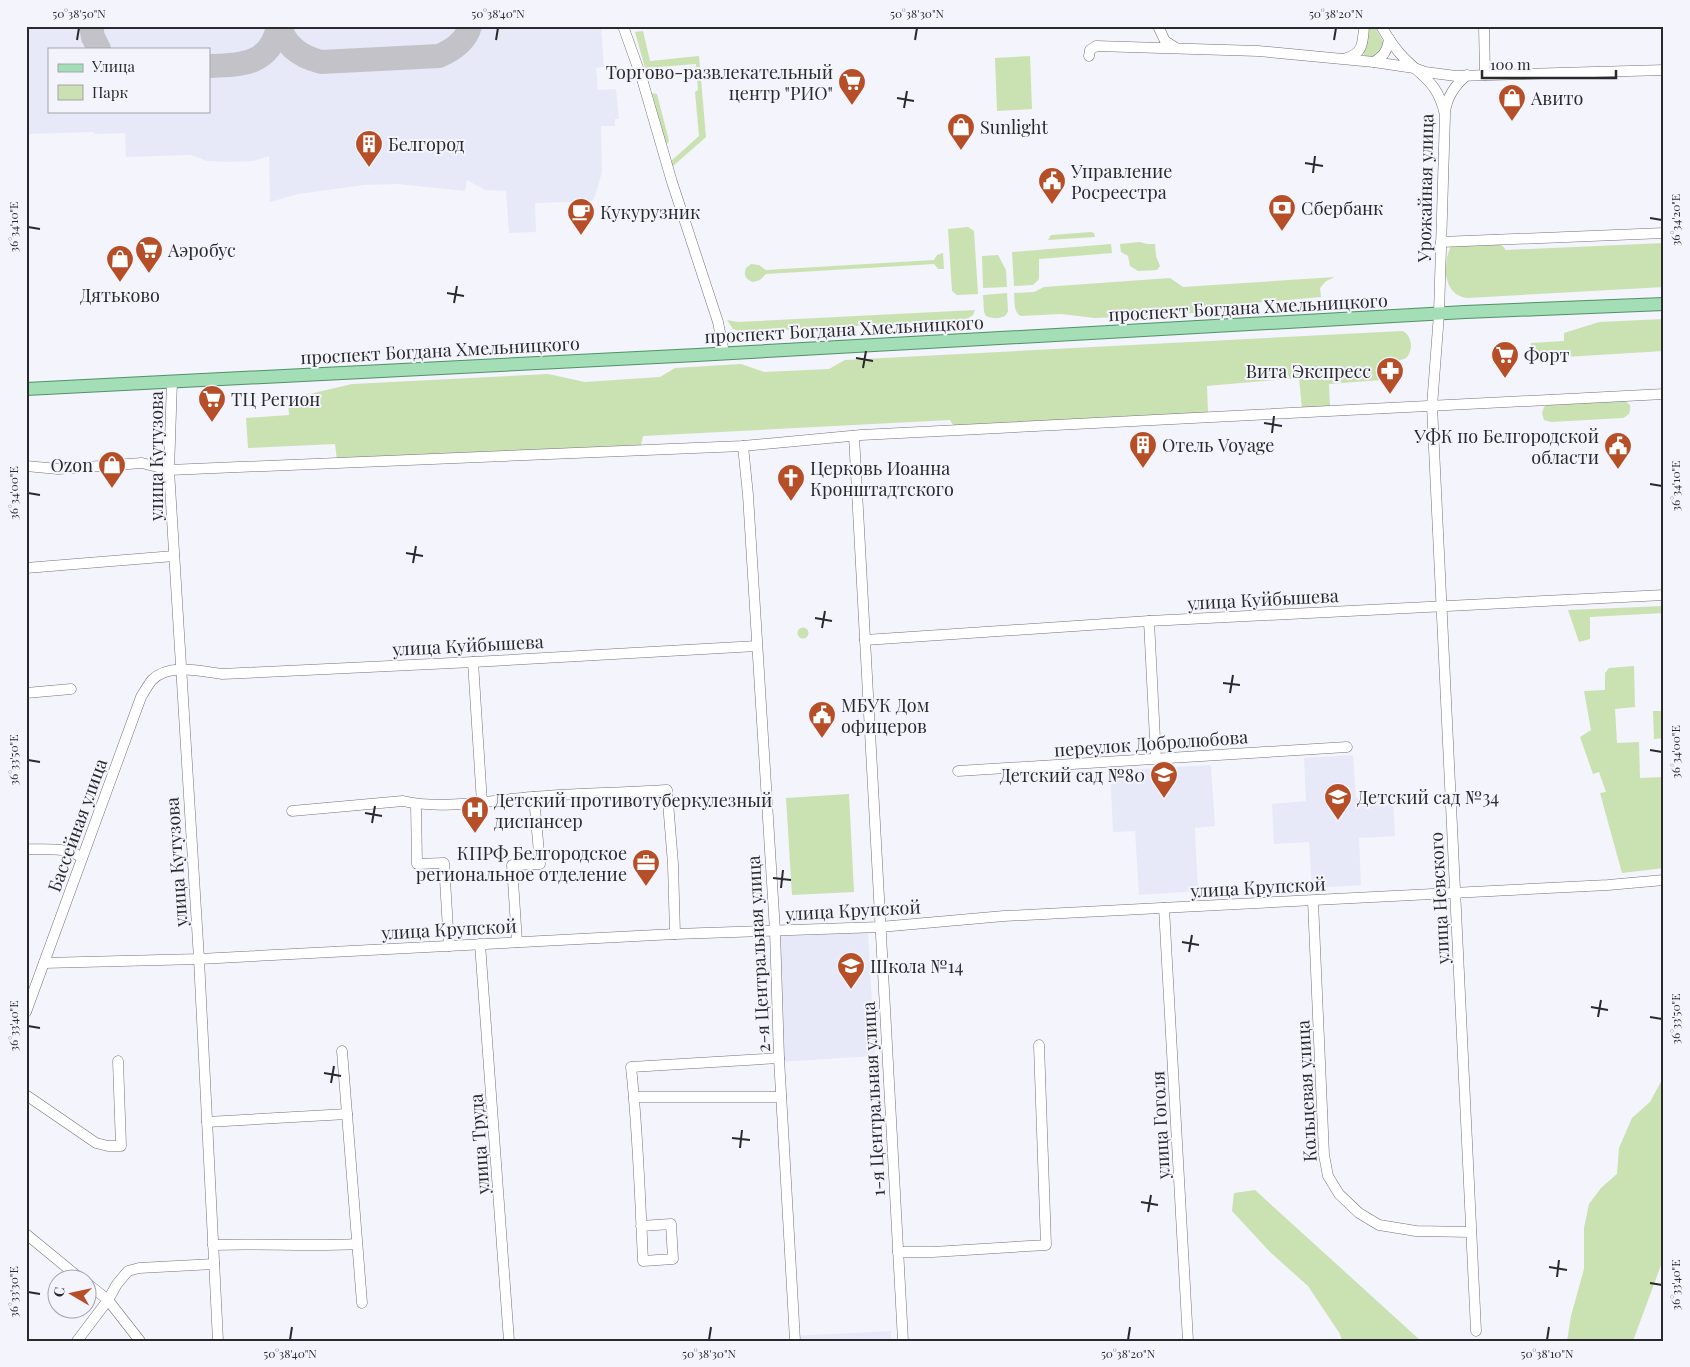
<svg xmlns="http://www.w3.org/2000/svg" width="1690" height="1367" viewBox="0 0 1690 1367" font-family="'Playfair Display',serif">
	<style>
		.built { fill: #e8e9f8; fill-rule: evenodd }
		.green { fill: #cae1b1 }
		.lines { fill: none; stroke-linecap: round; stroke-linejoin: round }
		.taxiway { stroke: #c2c2c8; stroke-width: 24 }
		.minor-casing { stroke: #727279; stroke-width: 11 }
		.major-casing { stroke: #509166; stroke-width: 14 }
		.minor { stroke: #fff; stroke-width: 10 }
		.major { stroke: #a3deb6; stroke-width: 12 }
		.ticks { fill: none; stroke: #2a2a2d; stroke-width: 2 }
		.labels { text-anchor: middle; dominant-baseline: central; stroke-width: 4; stroke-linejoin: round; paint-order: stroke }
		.poi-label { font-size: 18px; fill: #2a2a2d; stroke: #f4f4fc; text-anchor: start }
		.street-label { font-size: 18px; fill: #2a2a2d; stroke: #f4f4fc }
		.neatline { fill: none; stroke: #2a2a2d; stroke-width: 2 }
		.ticks-label { font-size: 12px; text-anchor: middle; fill: #2a2a2d }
	</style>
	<rect width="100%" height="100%" fill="#f4f4fc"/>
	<!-- built -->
	<g class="built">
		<path d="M26,26H601L604,67L596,68L598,90L616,89L619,119H615V126H601L602,172L595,196L592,201L535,203L536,232L509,233L506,191L485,190L467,180L465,191L398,184L364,185L298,194L270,202L269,156L253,161L226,162L207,161L191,155L126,157L125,133L95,134L93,132L26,134ZM49,49H209V111H49Z"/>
		<path d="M1353,755L1356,798L1393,796L1395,836L1359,838L1361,885L1312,888L1309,842L1274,844L1272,804L1306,801L1304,758Z"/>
		<path d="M1211,765L1215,826L1195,828L1198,891L1139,895L1135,831L1113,832L1110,771Z"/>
		<path d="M868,931L875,1056L779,1062L771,937Z"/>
		<path d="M891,1331V1341H794V1336Z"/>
	</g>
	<!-- green -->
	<g class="green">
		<path d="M1368,26H1374L1384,43L1378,55L1370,58L1365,56L1363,53Z"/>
		<path d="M643,31L650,61L699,56L706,137L672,167L670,162L699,136L695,92L698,90L696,64L645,68L635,32Z"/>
		<path d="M1030,56L1032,109L997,111L995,58Z"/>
		<path d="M652,93L657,94L669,141L666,145Z"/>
		<path d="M968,227L974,231L978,294L957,295L952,291L948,229Z"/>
		<path d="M1091,232L1094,233L1095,237L1048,240L1051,235Z"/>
		<path d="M1140,242L1147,244H1155L1156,256L1160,266L1157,270L1138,271L1130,266L1128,256L1121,252L1120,244Z"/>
		<path d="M1499,242L1506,250L1664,243V287L1468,298C1443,296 1442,265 1451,246Z"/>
		<path d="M1111,244L1112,253L1039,259V279L1033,285L1014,286L1012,252Z"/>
		<path d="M943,253L944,269H938L934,264L766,274L760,280L753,282C746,280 743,275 746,268L751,264L759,265L766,270L934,260L937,255Z"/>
		<path d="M998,255L1006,270L1007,287L983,288L982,256Z"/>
		<path d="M1335,277L1326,281L1320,288L1321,297L1253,303L1232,311L1095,318L1061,314L1021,316C1013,312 1015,301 1014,293L1034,292L1044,287L1170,278L1183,287Z"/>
		<path d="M1007,293L1008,311L1006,315C1001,319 992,319 986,316L984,312L983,295Z"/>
		<path d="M975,310L973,315L965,320L742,332L733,329L727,320L738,322Z"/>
		<path d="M1664,319V351L1532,359L1531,343L1564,341V333L1599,322Z"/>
		<path d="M1402,331C1412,334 1414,351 1406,358C1402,360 1398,360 1394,361L1395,379L1329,384L1330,406L1302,409L1299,378L1207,386L1208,413L955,428L950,420L643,436L641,445L337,460L335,444L248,448L246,418L289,415L288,399L352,384L548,374L585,382L660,377L675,368L741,364L764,372L829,369L845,360Z"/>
		<path d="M1625,401L1630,405C1631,412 1629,416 1622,418L1551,422L1544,420L1542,413L1544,407L1547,405Z"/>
		<path d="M1664,606V613L1590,617V639L1579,642L1568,610Z"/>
		<circle cx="803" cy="633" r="5.5"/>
		<path d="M1634,666L1635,707L1615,709L1617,743L1639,742L1640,778L1664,777V868L1622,873L1600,793L1606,792L1599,772L1593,774L1580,737L1591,730L1584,691L1605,690V673L1609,668Z"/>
		<path d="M1653,711H1664V738L1654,739Z"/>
		<path d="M849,794L854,892L792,895L786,798Z"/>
		<path d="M1664,1076V1257L1633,1341H1567L1571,1316L1584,1269V1228L1589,1204L1601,1188L1617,1174L1619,1148L1632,1118L1650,1102Z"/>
		<path d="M1255,1190L1421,1341H1342L1340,1334L1308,1286L1270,1252L1232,1211L1234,1193Z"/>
	</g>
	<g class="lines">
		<!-- taxiway -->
		<g class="taxiway">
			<path d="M91,26L93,37L99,49"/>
			<path d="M280,26C285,47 302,57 321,62L439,56C453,50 466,41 470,26"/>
			<path d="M209,66C241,65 271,65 278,26"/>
		</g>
		<defs>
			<g id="minor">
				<path d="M623,26L642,79L672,182L718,322L724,353"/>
				<path d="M1158,26L1165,41L1176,48"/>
				<path d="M1381,26C1388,38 1395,49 1404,58C1425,79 1438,83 1445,115L1439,314L1432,406L1476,1331"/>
				<path d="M1484,26L1485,75"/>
				<path d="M1089,56L1090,50L1096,46L1258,51L1374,62L1414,68L1425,72L1456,76L1664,70"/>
				<path d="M1346,58C1363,54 1363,42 1364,26"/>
				<path d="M1374,62C1384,56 1387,51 1389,39"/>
				<path d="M1445,112C1447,96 1455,85 1467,75"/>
				<path d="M1441,242L1664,233"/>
				<path d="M172,381L169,470L199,959L218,1341"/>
				<path d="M854,436L903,1341"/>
				<path d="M743,446L748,495L775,931L779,1058L795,1341"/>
				<path d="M26,466L58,469L142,463L169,470L743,446L861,435L1664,394"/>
				<path d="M26,568L174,556"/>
				<path d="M1149,621L1156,759"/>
				<path d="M865,640L1149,621L1664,595"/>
				<path d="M473,662L482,803"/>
				<path d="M26,693L71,689"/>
				<path d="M958,771L1347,747"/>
				<path d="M416,804L417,864L444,863L449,946"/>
				<path d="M292,811L403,801C440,810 494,800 532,797C577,793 622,793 667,790L673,864L675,934"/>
				<path d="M26,849C45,850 67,846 82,858"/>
				<path d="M1313,901L1324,1155L1328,1176L1339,1194L1359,1213L1379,1225L1416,1231L1471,1232"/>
				<path d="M1164,908L1188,1341"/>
				<path d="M517,942L512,865L540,864L534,797"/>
				<path d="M480,944L509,1341"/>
				<path d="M44,963L199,959L675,934L880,927L1004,916L1608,885L1664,880"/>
				<path d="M26,1012L141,697C144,692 148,685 152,680C169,663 200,671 222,674L473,662L757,646"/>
				<path d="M342,1051L362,1303"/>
				<path d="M26,1095L96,1143L108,1146H121L118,1061"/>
				<path d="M634,1097H781"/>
				<path d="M207,1122L347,1114"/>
				<path d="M641,1226L671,1224L673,1259L643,1261C640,1196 638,1131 631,1067L779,1058"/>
				<path d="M26,1234L82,1280"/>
				<path d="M213,1245C261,1243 309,1247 357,1244"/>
				<path d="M898,1252H933L1046,1245L1039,1045"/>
				<path d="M88,1284L108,1300L140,1341"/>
				<path d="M77,1341L108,1300L117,1284L128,1271L139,1268L214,1264"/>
			</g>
			<path id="major" d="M26,389L697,355L1465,312L1664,304"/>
		</defs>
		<!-- minor casing -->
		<use href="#minor" class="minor-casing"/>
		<!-- major casing -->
		<use href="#major" class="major-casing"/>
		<!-- minor -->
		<use href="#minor" class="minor"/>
		<!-- major -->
		<use href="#major" class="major"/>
	</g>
	<!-- ticks -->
	<path class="ticks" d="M77,40L79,28M496,40L498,28M915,40L917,28M1334,40L1336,28M897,98L914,101M904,108L907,91M1305,163L1323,166M1313,173L1315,156M1650,218L1662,220M28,227L40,229M447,293L464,296M454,303L457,286M856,358L873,361M863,368L866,351M1264,423L1282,426M1272,433L1274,416M1650,484L1662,486M28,493L40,495M406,553L423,556M413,563L416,546M815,618L832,621M822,628L825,611M1223,683L1240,685M1230,693L1233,675M1650,750L1662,752M28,760L40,762M365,813L382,816M372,823L375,806M773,878L791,880M781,888L783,870M1182,942L1199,945M1189,952L1192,935M1591,1007L1608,1010M1598,1017L1601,1000M1650,1017L1662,1019M28,1026L40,1028M324,1073L341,1076M331,1083L334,1066M732,1138L750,1140M740,1148L742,1130M1141,1202L1158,1205M1148,1212L1151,1195M1549,1267L1567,1270M1557,1277L1559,1260M1650,1283L1662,1285M28,1292L40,1294M290,1340L292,1327M709,1340L711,1327M1128,1340L1130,1327M1547,1340L1549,1327"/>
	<!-- icons -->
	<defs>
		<symbol id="supermarket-pin" viewBox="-11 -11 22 30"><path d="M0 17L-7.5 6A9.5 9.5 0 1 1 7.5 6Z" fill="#b64f27" stroke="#f4f4fc"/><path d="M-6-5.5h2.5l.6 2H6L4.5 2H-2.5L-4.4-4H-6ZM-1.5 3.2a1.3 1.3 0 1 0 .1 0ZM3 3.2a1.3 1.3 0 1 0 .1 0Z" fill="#fff"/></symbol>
		<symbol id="shop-pin" viewBox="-11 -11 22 30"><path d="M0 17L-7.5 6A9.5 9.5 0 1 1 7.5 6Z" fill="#b64f27" stroke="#f4f4fc"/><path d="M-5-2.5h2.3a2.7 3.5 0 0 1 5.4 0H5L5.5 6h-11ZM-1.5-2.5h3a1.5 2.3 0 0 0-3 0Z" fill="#fff"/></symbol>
		<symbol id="building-pin" viewBox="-11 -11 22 30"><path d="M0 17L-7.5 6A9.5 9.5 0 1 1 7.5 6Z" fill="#b64f27" stroke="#f4f4fc"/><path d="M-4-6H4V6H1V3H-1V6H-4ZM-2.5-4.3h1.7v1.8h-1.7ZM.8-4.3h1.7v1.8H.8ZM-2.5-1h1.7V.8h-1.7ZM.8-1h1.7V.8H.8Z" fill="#fff"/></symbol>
		<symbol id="civic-pin" viewBox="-11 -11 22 30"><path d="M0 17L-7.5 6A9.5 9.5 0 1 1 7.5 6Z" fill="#b64f27" stroke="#f4f4fc"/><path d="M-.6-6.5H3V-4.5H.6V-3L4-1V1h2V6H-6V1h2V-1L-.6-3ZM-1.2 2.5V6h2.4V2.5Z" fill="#fff"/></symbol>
		<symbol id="bank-pin" viewBox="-11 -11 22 30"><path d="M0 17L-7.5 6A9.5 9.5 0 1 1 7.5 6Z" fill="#b64f27" stroke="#f4f4fc"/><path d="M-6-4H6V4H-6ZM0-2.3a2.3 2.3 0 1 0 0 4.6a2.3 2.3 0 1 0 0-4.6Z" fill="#fff"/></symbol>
		<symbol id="cafe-pin" viewBox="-11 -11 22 30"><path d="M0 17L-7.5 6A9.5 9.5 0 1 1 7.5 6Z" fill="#b64f27" stroke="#f4f4fc"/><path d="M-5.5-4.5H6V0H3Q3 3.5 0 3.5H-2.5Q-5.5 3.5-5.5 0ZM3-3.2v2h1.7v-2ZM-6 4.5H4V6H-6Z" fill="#fff"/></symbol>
		<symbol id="pharmacy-pin" viewBox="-11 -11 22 30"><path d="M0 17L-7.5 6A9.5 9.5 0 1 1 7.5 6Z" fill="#b64f27" stroke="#f4f4fc"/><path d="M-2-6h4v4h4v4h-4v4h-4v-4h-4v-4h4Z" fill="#fff"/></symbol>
		<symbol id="church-pin" viewBox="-11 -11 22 30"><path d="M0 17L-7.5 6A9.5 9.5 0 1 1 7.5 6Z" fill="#b64f27" stroke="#f4f4fc"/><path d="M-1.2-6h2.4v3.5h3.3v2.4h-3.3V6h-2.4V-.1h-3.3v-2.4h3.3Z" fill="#fff"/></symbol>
		<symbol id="school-pin" viewBox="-11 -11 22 30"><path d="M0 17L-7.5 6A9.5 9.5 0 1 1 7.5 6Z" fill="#b64f27" stroke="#f4f4fc"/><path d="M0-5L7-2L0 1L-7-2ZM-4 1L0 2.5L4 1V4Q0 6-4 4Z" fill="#fff"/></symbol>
		<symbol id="hospital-pin" viewBox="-11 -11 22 30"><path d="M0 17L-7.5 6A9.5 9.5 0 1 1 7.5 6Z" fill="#b64f27" stroke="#f4f4fc"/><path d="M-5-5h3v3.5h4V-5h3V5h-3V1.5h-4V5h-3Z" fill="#fff"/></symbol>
		<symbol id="office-pin" viewBox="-11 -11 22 30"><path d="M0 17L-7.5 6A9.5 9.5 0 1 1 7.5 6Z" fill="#b64f27" stroke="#f4f4fc"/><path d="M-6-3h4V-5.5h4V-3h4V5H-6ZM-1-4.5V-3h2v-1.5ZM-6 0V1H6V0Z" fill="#fff"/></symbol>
	</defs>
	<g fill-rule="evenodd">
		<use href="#supermarket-pin" x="836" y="66" width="32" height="43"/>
		<use href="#shop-pin" x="1496" y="82" width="32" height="43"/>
		<use href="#shop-pin" x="945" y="111" width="32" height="43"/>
		<use href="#building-pin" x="353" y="128" width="32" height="43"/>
		<use href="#civic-pin" x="1036" y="165" width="32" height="43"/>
		<use href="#bank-pin" x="1266" y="192" width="32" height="43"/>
		<use href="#cafe-pin" x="565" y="196" width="32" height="43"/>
		<use href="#supermarket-pin" x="133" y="234" width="32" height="43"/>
		<use href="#shop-pin" x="104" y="243" width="32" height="43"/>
		<use href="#supermarket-pin" x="1489" y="339" width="32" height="43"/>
		<use href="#pharmacy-pin" x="1374" y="355" width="32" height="43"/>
		<use href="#supermarket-pin" x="196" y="383" width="32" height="43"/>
		<use href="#building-pin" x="1127" y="429" width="32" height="43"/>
		<use href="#civic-pin" x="1602" y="430" width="32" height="43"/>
		<use href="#shop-pin" x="96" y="449" width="32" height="43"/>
		<use href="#church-pin" x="775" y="462" width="32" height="43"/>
		<use href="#civic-pin" x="806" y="699" width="32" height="43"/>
		<use href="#school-pin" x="1148" y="759" width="32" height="43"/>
		<use href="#school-pin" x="1322" y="781" width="32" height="43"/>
		<use href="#hospital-pin" x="459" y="794" width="32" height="43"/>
		<use href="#office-pin" x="630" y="847" width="32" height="43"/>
		<use href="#school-pin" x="835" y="950" width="32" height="43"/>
	</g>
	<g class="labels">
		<!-- poi labels -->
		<g class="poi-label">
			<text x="833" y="72" text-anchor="end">Торгово-развлекательный<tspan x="833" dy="21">центр "РИО"</tspan></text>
			<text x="1531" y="98">Авито</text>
			<text x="980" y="127">Sunlight</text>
			<text x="388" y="144">Белгород</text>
			<text x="1071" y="171">Управление<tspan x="1071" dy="21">Росреестра</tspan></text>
			<text x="1301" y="208">Сбербанк</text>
			<text x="600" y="212">Кукурузник</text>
			<text x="168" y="250">Аэробус</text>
			<text x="120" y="295" text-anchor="middle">Дятьково</text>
			<text x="1524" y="355">Форт</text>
			<text x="1371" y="371" text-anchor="end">Вита Экспресс</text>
			<text x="231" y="399">ТЦ Регион</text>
			<text x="1599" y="436" text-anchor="end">УФК по Белгородской<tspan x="1599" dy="21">области</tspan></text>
			<text x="1162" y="445">Отель Voyage</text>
			<text x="93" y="465" text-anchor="end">Ozon</text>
			<text x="810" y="468">Церковь Иоанна<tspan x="810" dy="21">Кронштадтского</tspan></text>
			<text x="841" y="705">МБУК Дом<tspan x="841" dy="21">офицеров</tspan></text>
			<text x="1145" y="775" text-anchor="end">Детский сад №80</text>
			<text x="1357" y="797">Детский сад №34</text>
			<text x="494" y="800">Детский противотуберкулезный<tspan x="494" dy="21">диспансер</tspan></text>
			<text x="627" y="853" text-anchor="end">КПРФ Белгородское<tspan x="627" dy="21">региональное отделение</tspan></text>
			<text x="870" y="966">Школа №14</text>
		</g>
		<!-- street labels -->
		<g class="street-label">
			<text transform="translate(1425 188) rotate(-89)">Урожайная улица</text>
			<text transform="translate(1248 307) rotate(-3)">проспект Богдана Хмельницкого</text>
			<text transform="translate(844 329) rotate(-3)">проспект Богдана Хмельницкого</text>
			<text transform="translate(440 350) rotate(-3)">проспект Богдана Хмельницкого</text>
			<text transform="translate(156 456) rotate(-90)">улица Кутузова</text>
			<text transform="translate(1263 599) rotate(-3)">улица Куйбышева</text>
			<text transform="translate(468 645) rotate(-3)">улица Куйбышева</text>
			<text transform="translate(1151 743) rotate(-4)">переулок Добролюбова</text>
			<text transform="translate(77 825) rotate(-70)">Бассейная улица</text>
			<text transform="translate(176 862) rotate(-94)">улица Кутузова</text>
			<text transform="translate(1258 887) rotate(-3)">улица Крупской</text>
			<text transform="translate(1439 898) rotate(-93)">улица Невского</text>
			<text transform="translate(853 910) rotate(-3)">улица Крупской</text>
			<text transform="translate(449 929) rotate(-3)">улица Крупской</text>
			<text transform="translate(758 954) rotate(-93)">2-я Центральная улица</text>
			<text transform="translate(1306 1091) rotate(-93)">Кольцевая улица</text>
			<text transform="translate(873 1099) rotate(-93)">1-я Центральная улица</text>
			<text transform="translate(1160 1125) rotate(-93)">улица Гоголя</text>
			<text transform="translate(479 1144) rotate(-94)">улица Труда</text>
		</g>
	</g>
	<!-- border -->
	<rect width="1690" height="1367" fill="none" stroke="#f4f4fc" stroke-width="55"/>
	<!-- legend -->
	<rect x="48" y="48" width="162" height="65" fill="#f4f4fc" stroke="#a3a3a9"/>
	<rect x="58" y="64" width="25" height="8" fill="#a3deb6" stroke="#a3a3a9"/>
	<text x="92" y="72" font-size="15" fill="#2a2a2d">Улица</text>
	<rect x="58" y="85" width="25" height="15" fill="#cae1b1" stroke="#a3a3a9"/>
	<text x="92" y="98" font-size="15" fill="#2a2a2d">Парк</text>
	<!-- north arrow -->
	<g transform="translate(72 1294) rotate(279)"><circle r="24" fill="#f4f4fc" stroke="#a3a3a9"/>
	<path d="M0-4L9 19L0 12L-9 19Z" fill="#b64f27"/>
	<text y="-8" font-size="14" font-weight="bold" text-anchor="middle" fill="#2a2a2d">С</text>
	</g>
	<!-- scale -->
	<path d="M1482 70v8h134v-8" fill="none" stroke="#2a2a2d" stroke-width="2.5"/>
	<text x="1490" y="70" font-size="15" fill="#2a2a2d" stroke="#f4f4fc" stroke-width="4" paint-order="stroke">100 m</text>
	<rect x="28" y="28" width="1634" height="1312" class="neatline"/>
	<g class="ticks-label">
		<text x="79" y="18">50°38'50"N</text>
		<text x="498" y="18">50°38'40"N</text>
		<text x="917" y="18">50°38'30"N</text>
		<text x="1336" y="18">50°38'20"N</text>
		<text transform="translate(1676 220) rotate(-90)" y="4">36°34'20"E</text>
		<text transform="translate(14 227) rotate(-90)" y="4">36°34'10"E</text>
		<text transform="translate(1676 486) rotate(-90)" y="4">36°34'10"E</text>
		<text transform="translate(14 493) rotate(-90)" y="4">36°34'00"E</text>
		<text transform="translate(1676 752) rotate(-90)" y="4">36°34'00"E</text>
		<text transform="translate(14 760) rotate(-90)" y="4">36°33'50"E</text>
		<text transform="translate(1676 1019) rotate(-90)" y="4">36°33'50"E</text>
		<text transform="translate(14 1026) rotate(-90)" y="4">36°33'40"E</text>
		<text transform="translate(1676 1285) rotate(-90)" y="4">36°33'40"E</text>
		<text transform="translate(14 1292) rotate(-90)" y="4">36°33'30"E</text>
		<text x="290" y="1358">50°38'40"N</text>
		<text x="709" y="1358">50°38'30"N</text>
		<text x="1128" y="1358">50°38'20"N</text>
		<text x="1547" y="1358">50°38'10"N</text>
	</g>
</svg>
